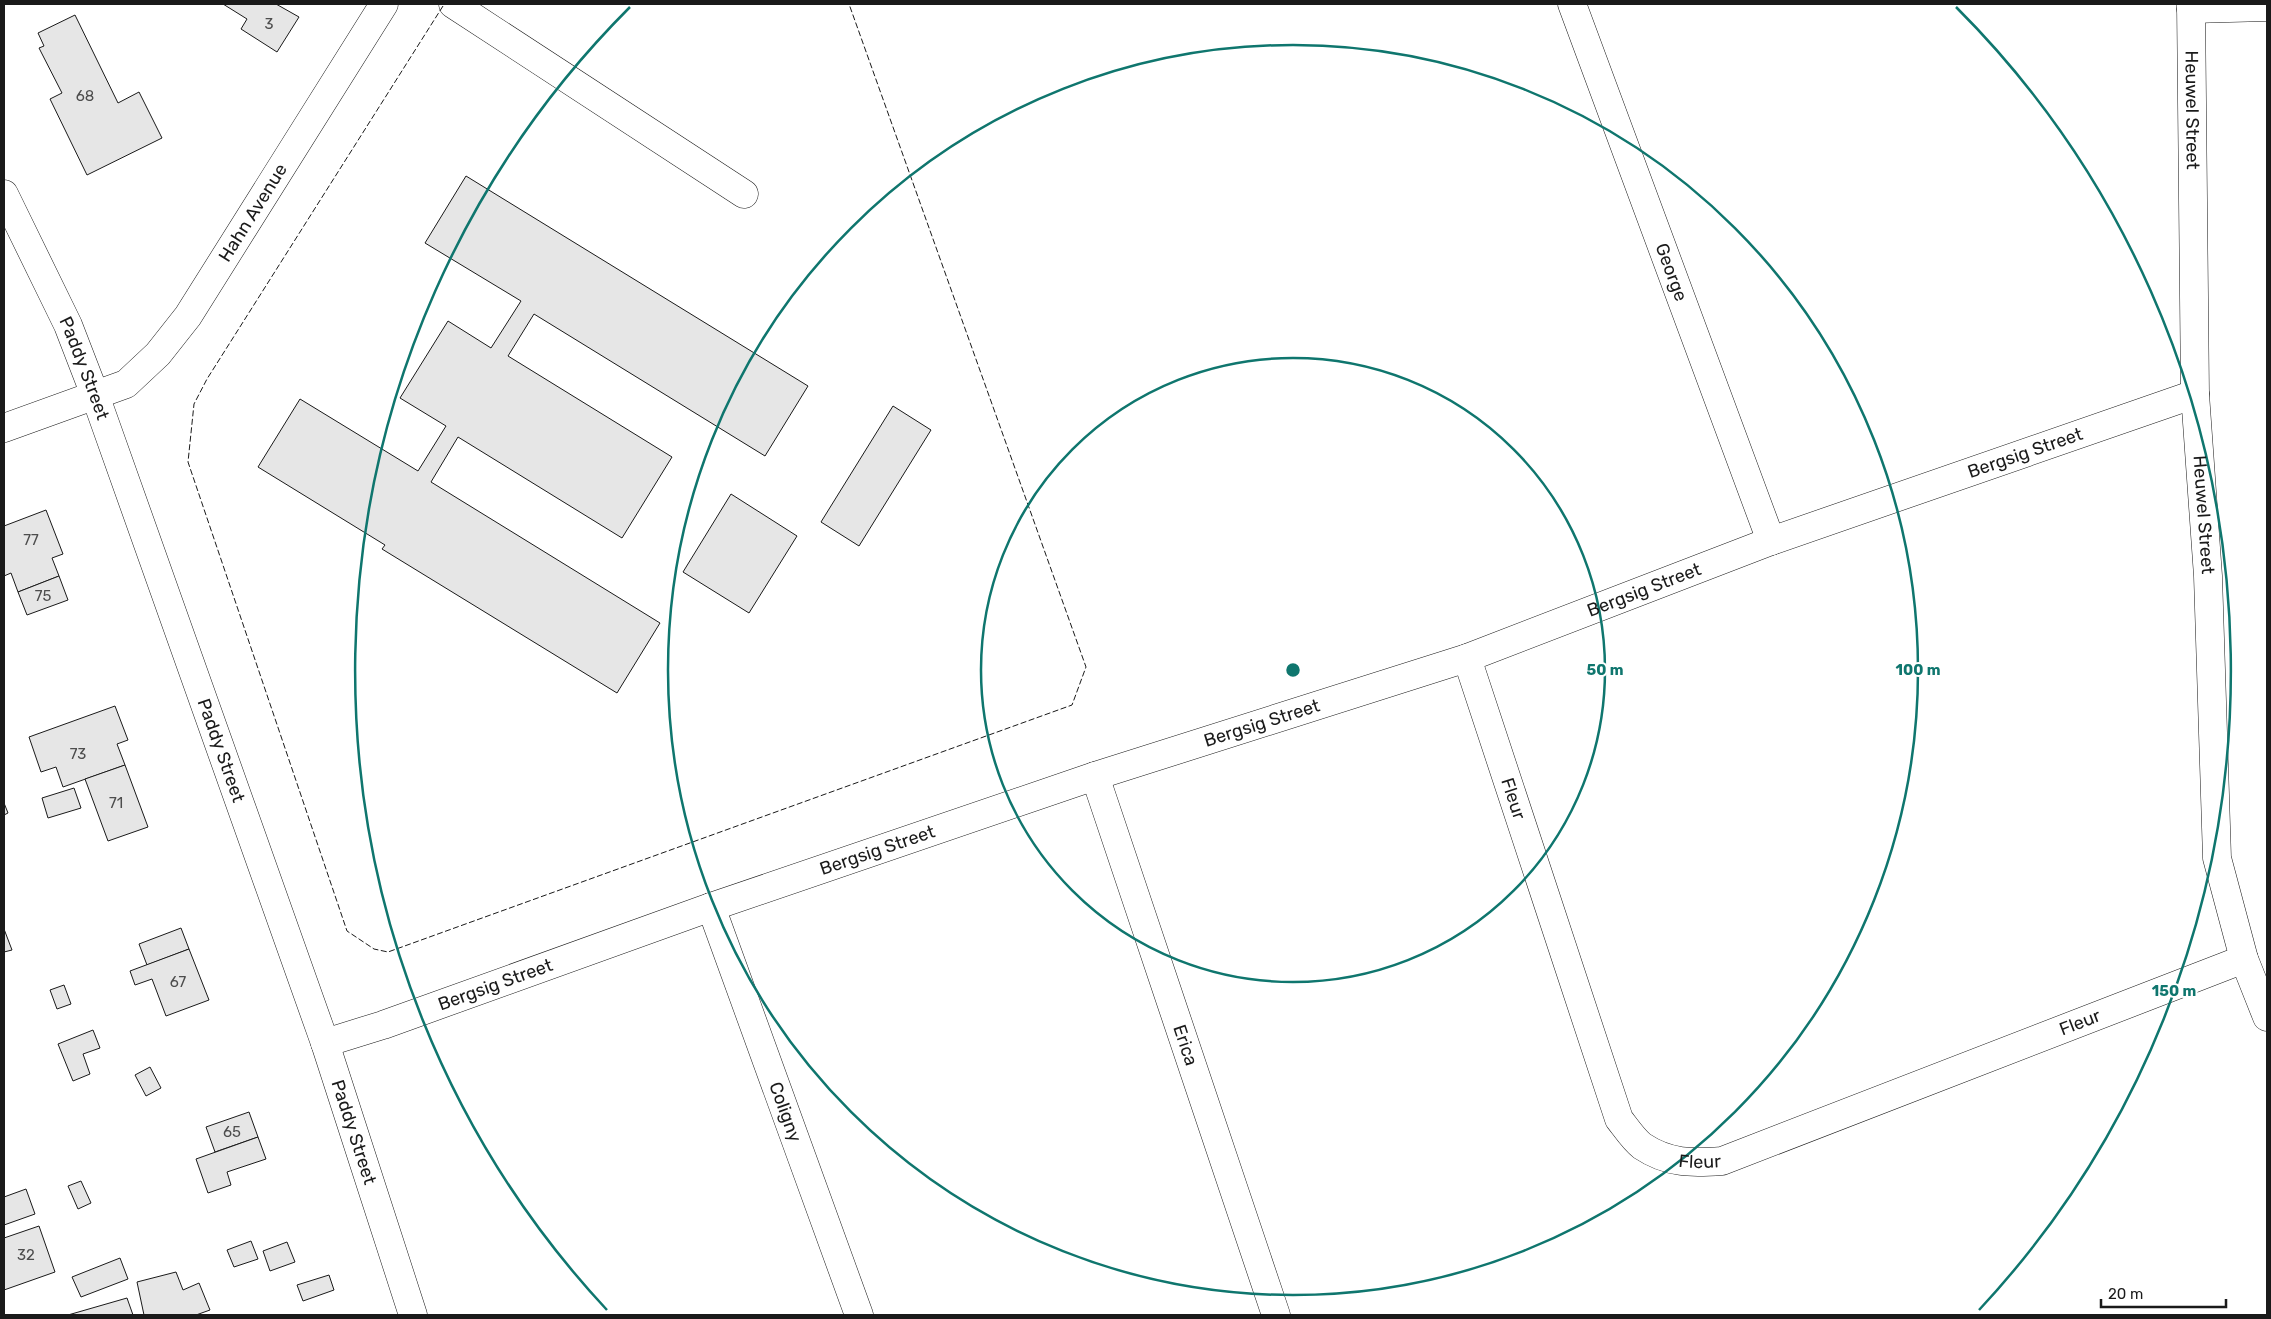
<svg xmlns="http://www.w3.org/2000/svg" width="2271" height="1319" viewBox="0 0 2271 1319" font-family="Rubik,sans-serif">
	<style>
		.building { fill: #e6e6e6; stroke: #1a1a1a }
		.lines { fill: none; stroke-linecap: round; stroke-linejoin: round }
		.minor-casing { stroke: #1a1a1a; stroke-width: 29 }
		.minor { stroke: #fff; stroke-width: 28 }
		.fence { stroke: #1a1a1a; stroke-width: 1; stroke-dasharray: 6 2.5; stroke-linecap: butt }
		.ring { fill: none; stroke: #0f766e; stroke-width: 2.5 }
		.labels { text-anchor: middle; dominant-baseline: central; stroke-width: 4; stroke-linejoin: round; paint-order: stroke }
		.number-label { font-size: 15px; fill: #4d4d4d }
		.street-label { font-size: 18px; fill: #1a1a1a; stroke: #fff }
		.centre { fill: #0f766e; stroke: #fff; stroke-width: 2.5 }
		.ring-label { font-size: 15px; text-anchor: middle; font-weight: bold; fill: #0f766e; stroke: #fff; stroke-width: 4; stroke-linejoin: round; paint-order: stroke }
	</style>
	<rect width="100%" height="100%" fill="#fff"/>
	<!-- building -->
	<g class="building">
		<path d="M223,4H276L299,17L277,52L241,29L247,19Z"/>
		<path d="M75,15L118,103L139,92L162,138L87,175L50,99L62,93L39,48L44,46L38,33Z"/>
		<path d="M466,176L808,386L765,456L534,314L508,356L672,457L622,538L458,437L431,482L660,623L617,693L382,549L385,545L258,467L300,399L418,471L446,426L400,398L448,321L491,348L521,301L425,243Z"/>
		<path d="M893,406L931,430L859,546L821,522Z"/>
		<path d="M731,494L797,536L749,613L683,572Z"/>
		<path d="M46,510L63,554L52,558L59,576L18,592L11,573L4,576V526Z"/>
		<path d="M59,576L68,600L27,615L18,592Z"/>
		<path d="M115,706L128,740L117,744L125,765L63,787L56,767L41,772L29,737Z"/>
		<path d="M125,765L148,827L108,841L85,779Z"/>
		<path d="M74,788L81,808L48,818L42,798Z"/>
		<path d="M4,803L8,813L4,815Z"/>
		<path d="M181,928L189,949L147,965L139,944Z"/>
		<path d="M4,929L12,950L4,952Z"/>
		<path d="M189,949L209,1000L166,1016L152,979L135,985L130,971Z"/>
		<path d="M64,985L71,1004L57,1009L50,990Z"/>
		<path d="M93,1030L100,1048L83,1054L90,1074L73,1081L58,1044Z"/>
		<path d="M150,1067L161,1088L146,1096L135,1075Z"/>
		<path d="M249,1112L258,1137L215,1152L206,1127Z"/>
		<path d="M258,1137L266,1159L227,1172L231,1185L208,1193L196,1159Z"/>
		<path d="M81,1181L91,1203L78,1209L68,1186Z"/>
		<path d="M26,1189L35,1214L4,1225V1197Z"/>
		<path d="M39,1226L55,1272L4,1290V1238Z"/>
		<path d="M251,1241L258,1259L234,1267L227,1250Z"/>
		<path d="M287,1242L295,1262L270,1271L263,1251Z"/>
		<path d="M120,1258L128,1279L81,1297L72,1277Z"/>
		<path d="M176,1272L183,1290L199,1283L210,1310L196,1315H144L137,1282Z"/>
		<path d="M329,1275L334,1290L303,1301L297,1285Z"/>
		<path d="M127,1298L133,1315H68Z"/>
	</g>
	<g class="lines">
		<defs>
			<g id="minor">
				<path d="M453,4L744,194"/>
				<path id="s1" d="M1572,4L1771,541"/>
				<path id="s2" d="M2191,4L2195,394L2208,576L2217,858L2244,959L2267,1017"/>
				<path d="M2191,9L2267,7"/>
				<path id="s3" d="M4,194L68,325L95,395L325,1043L413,1315"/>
				<path id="s4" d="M4,428L126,384L158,354L188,316L384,4"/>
				<path id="s5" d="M1467,658L1619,1119C1626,1128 1634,1140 1642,1146C1669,1164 1692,1163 1722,1161L2244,959"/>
				<path id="s6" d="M1095,776L1276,1315"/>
				<path id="s7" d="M711,907L859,1315"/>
				<path id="s8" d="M325,1043L383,1025L711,907L1095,776L1467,658L1771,541L2195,394"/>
			</g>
		</defs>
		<!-- minor casing -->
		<use href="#minor" class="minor-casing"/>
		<!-- minor -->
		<use href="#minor" class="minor"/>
		<!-- fence -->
		<g class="fence">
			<path d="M443,6L207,379L194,404L188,462L347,931L374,949L388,952L1072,705L1086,667L849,4"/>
			<path d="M4,340V343"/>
		</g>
	</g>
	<!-- distance rings -->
	<g class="ring">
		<circle cx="1293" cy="670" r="312"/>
		<circle cx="1293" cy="670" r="625"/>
		<path d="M607 1310A938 938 0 0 1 630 7M1956 7A938 938 0 0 1 1979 1310"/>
	</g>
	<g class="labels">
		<!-- number labels -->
		<g class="number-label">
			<text x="269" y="24">3</text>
			<text x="85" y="96">68</text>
			<text x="31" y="540">77</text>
			<text x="43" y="596">75</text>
			<text x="78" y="754">73</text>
			<text x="116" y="803">71</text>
			<text x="178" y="982">67</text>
			<text x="232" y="1132">65</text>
			<text x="26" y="1255">32</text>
		</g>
		<!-- street labels -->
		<g class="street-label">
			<text stroke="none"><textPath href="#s2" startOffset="106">Heuwel Street</textPath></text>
			<text stroke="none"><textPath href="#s4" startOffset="344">Hahn Avenue</textPath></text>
			<text stroke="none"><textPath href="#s1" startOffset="286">George</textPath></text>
			<text stroke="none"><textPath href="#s3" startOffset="192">Paddy Street</textPath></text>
			<text stroke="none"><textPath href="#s8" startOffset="1800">Bergsig Street</textPath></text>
			<text stroke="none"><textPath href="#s2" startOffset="511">Heuwel Street</textPath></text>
			<text stroke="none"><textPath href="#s8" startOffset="1395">Bergsig Street</textPath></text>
			<text stroke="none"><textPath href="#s8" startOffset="990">Bergsig Street</textPath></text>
			<text stroke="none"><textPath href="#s3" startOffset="598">Paddy Street</textPath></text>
			<text stroke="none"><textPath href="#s5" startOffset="148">Fleur</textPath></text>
			<text stroke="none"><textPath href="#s8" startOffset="585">Bergsig Street</textPath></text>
			<text stroke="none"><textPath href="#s8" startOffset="180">Bergsig Street</textPath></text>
			<text stroke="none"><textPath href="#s5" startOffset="988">Fleur</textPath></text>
			<text stroke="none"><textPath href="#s6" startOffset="284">Erica</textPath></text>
			<text stroke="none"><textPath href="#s7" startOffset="218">Coligny</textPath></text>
			<text stroke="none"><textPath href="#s3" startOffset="1002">Paddy Street</textPath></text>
			<text stroke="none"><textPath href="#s5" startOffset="582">Fleur</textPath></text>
		</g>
	</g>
	<circle cx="1293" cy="670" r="8" class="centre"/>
	<g class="ring-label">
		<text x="1605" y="675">50 m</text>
		<text x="1918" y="675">100 m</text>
		<text x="2174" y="996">150 m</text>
	</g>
	<!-- border -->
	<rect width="2271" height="1319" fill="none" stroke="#1a1a1a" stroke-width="10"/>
	<!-- scale -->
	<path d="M2101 1299v8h125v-8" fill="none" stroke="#1a1a1a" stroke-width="2.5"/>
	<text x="2108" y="1299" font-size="15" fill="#1a1a1a" stroke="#ffffff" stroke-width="4" paint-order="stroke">20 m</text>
</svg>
